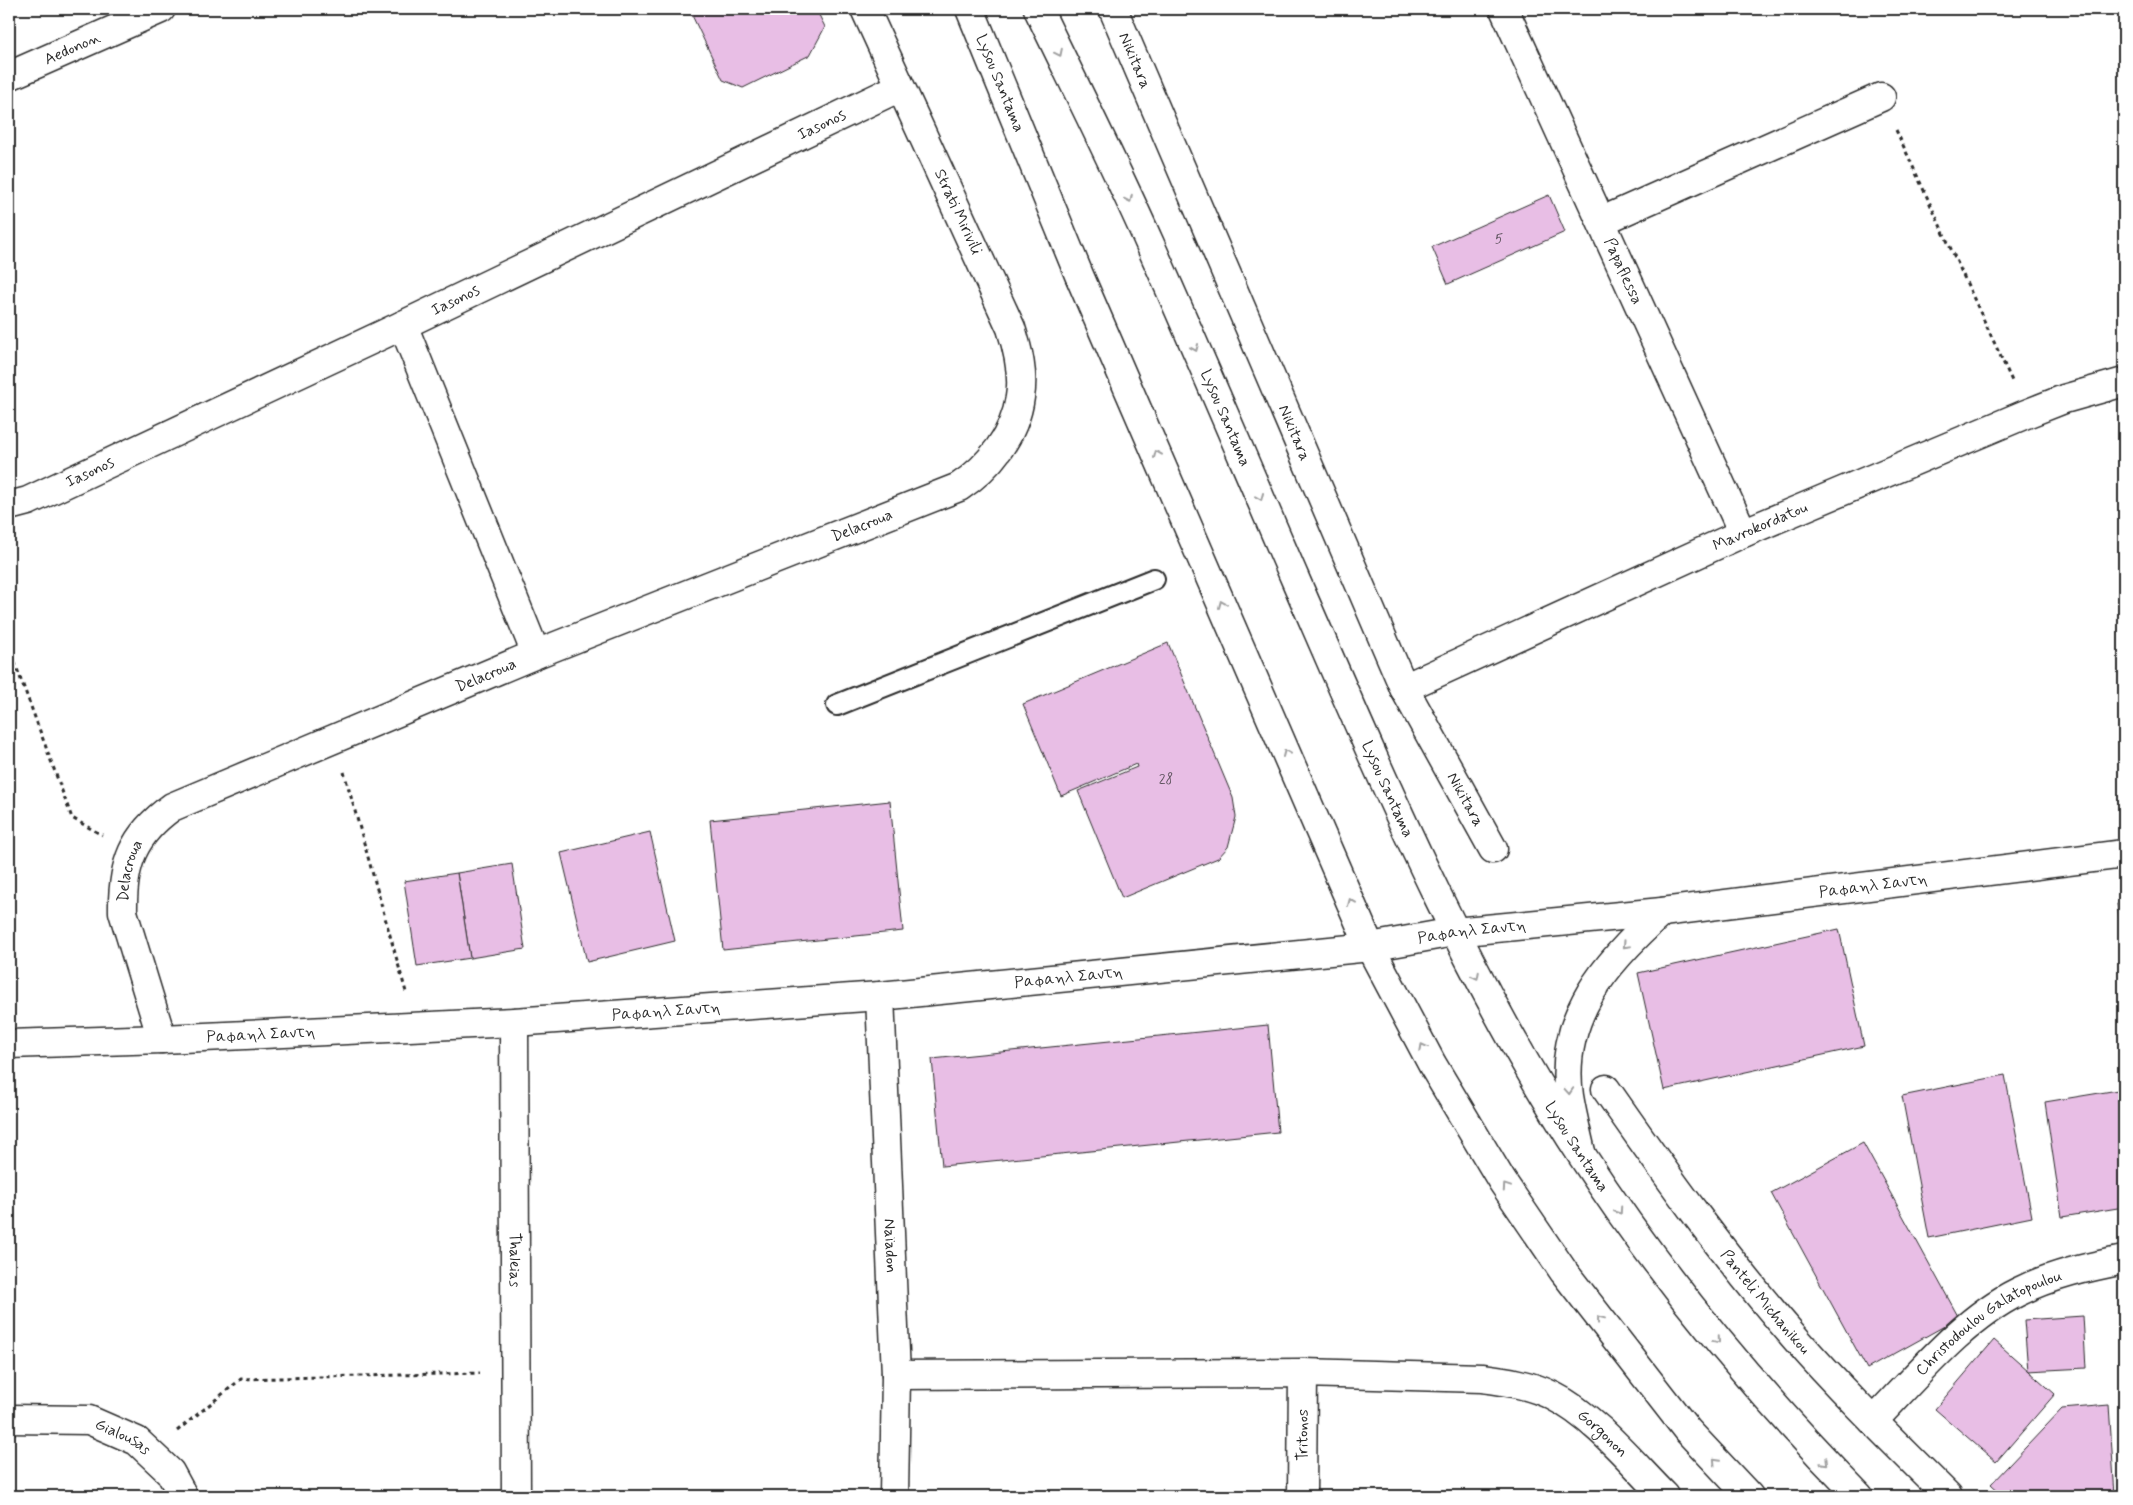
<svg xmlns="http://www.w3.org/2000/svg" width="2133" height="1505" viewBox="0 0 2133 1505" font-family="Mynerve,sans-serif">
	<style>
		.building { fill: #e8bee5; stroke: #2b2b2b }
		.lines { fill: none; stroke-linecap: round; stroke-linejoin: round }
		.service-casing { stroke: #2b2b2b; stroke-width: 24 }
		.minor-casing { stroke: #2b2b2b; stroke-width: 31 }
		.tertiary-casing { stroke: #2b2b2b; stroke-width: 31 }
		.secondary-casing { stroke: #2b2b2b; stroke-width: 31 }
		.path { stroke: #2b2b2b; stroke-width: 3; stroke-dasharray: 4 4; stroke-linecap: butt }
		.service { stroke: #fff; stroke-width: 20 }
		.minor { stroke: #fff; stroke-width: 28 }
		.tertiary { stroke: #fff; stroke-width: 28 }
		.secondary { stroke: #fff; stroke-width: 28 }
		.oneway { stroke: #a0a0a0 }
		.labels { text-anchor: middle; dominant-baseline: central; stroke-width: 4.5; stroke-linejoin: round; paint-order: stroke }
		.number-label { font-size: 14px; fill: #5a505a }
		.street-label { font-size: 16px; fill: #2b2b2b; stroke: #fff }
	</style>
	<rect width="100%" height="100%" fill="#fff"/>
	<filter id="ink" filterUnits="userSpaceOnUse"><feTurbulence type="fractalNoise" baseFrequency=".02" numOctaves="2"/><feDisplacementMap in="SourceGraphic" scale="10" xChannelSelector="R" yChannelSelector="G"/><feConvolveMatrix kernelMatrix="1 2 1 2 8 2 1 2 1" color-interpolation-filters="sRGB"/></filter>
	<g filter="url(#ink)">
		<!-- building -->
		<g class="building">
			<path d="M689,9H816L825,27L810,55L743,88L723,80Z"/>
			<path d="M1549,195L1565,232L1448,284L1432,247Z"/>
			<path d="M1168,643L1233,798L1236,817L1228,847L1218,858L1122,898L1078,791L1137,767L1136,764L1061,796L1023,704Z"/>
			<path d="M890,801L903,931L723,950L710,820Z"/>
			<path d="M650,832L675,941L587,962L561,853Z"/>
			<path d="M512,864L525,949L470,958L457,873Z"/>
			<path d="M457,873L470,958L417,966L404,881Z"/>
			<path d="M2124,903V946L2117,904Z"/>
			<path d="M1839,929L1864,1046L1664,1090L1638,973Z"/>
			<path d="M1268,1025L1278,1132L942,1166L932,1059Z"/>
			<path d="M2005,1075L2032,1217L1929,1238L1902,1096Z"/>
			<path d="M2124,1089V1207L2062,1217L2045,1102Z"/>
			<path d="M1863,1143L1959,1318L1867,1369L1771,1193Z"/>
			<path d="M2083,1316L2086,1368L2028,1371L2024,1320Z"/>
			<path d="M1994,1340L2055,1394L1996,1462L1935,1409Z"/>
			<path d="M2109,1405L2115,1496H2004L1991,1484L2062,1409Z"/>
		</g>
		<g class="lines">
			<defs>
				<path id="service" d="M837,705L1154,579"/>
				<g id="minor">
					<path id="s1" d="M1113,9L1404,688L1493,849"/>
					<path id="s2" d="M1504,9L1743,533"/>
					<path id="s3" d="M9,76L161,9"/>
					<path d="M1602,221L1881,97"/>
					<path d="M403,325L536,654"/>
					<path id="s4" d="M9,506L28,501L403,325L900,87"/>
					<path id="s5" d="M1404,688L1743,533L2026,414L2064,399L2124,382"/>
					<path id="s6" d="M880,996L896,1375L894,1496"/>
					<path id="s7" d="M514,1022L516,1496"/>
					<path id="s8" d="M162,1039L123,912C122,864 133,835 172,807L536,654L959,487C989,467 1015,435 1020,397C1024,374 1018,350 1011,328L865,9"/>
					<path id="s9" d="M1606,1089C1666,1175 1727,1260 1796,1339C1844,1394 1897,1445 1948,1496"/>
					<path id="s10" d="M896,1375L1303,1373L1482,1378C1507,1381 1531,1385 1553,1396C1595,1417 1632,1463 1665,1496"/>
					<path id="s11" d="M9,1419L89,1420L137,1441L170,1472L183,1496"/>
					<path id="s12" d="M1873,1421C1916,1377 1963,1319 2018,1292C2052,1275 2088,1267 2124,1260"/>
					<path id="s13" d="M1302,1496L1303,1373"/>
				</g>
				<g id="tertiary">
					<path id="s14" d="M9,1044L162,1039L514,1022L880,996L1370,947L1454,932L1662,912L2124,854"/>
					<path d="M1581,1152C1577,1134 1572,1115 1569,1096C1558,1016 1607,961 1662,912"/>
				</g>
				<g id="secondary">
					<path id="s15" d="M970,9L1079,275L1370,947L1432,1064L1502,1181L1564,1272L1687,1430L1749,1496"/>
					<path id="s16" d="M1038,9C1075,86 1114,163 1149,242C1199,354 1247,468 1296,581C1382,778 1465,976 1583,1157C1663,1280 1757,1392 1859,1496"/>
				</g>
			</defs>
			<!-- service casing -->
			<use href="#service" class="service-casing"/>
			<!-- minor casing -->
			<use href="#minor" class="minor-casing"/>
			<!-- tertiary casing -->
			<use href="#tertiary" class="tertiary-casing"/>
			<!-- secondary casing -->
			<use href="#secondary" class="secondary-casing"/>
			<!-- path -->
			<g class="path">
				<path d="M1896,130L2012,381"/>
				<path d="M9,647L72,818L102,835"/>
				<path d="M344,772L406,992"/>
				<path d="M177,1431L241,1379L480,1373"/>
			</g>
			<!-- service -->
			<use href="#service" class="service"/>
			<!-- minor -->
			<use href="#minor" class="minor"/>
			<!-- tertiary -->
			<use href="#tertiary" class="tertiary"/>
			<!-- secondary -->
			<use href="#secondary" class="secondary"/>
		</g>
		<!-- one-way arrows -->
		<defs><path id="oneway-chevron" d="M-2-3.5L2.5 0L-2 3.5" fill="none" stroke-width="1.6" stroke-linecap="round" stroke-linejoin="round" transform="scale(1.25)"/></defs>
		<g class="oneway">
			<use href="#oneway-chevron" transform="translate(1059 53) rotate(64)"/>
			<use href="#oneway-chevron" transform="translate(1129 199) rotate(64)"/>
			<use href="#oneway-chevron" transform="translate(1195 348) rotate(67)"/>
			<use href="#oneway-chevron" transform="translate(1157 454) rotate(-113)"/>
			<use href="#oneway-chevron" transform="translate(1260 497) rotate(67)"/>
			<use href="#oneway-chevron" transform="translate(1222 604) rotate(-113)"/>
			<use href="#oneway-chevron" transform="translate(1286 753) rotate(-113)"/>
			<use href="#oneway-chevron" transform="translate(1351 902) rotate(-113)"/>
			<use href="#oneway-chevron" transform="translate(1626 945) rotate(133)"/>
			<use href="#oneway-chevron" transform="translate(1476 976) rotate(63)"/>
			<use href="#oneway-chevron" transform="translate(1423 1047) rotate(-118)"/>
			<use href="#oneway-chevron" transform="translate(1569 1091) rotate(86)"/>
			<use href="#oneway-chevron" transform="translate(1506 1187) rotate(-124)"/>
			<use href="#oneway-chevron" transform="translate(1619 1211) rotate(56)"/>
			<use href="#oneway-chevron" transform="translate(1600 1319) rotate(-127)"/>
			<use href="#oneway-chevron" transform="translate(1717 1340) rotate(50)"/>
			<use href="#oneway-chevron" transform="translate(1716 1461) rotate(-133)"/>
			<use href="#oneway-chevron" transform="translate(1825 1462) rotate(45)"/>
		</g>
	</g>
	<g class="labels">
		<!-- number labels -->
		<g class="number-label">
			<text x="1499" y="239">5</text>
			<text x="1166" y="779">28</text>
		</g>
		<!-- street labels -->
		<g class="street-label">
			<text stroke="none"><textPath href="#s3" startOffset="69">Aedonon</textPath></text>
			<text stroke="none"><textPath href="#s1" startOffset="56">Nikitara</textPath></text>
			<text stroke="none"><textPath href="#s15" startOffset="80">Lysou Santama</textPath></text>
			<text stroke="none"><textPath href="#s4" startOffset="898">Iasonos</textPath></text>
			<text transform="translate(958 212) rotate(65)">Strati Mirivili</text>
			<text stroke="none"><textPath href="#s2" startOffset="288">Papaflessa</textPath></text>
			<text stroke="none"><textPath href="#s4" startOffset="492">Iasonos</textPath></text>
			<text stroke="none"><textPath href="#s16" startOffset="450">Lysou Santama</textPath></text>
			<text stroke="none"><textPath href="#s1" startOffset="461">Nikitara</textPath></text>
			<text stroke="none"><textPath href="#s4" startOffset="88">Iasonos</textPath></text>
			<text stroke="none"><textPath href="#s8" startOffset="1000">Delacroua</textPath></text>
			<text stroke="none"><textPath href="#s5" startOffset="391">Mavrokordatou</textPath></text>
			<text stroke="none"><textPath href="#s8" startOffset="595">Delacroua</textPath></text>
			<text stroke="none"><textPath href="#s16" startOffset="855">Lysou Santama</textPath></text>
			<text stroke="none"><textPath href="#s1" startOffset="866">Nikitara</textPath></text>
			<text stroke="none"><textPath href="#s8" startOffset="175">Delacroua</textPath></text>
			<text stroke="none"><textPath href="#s14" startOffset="1872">Ραφαηλ Σαντη</textPath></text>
			<text stroke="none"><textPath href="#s14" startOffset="1468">Ραφαηλ Σαντη</textPath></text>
			<text stroke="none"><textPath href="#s14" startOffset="1062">Ραφαηλ Σαντη</textPath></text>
			<text stroke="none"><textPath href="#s14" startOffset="658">Ραφαηλ Σαντη</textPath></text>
			<text stroke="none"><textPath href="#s14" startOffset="252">Ραφαηλ Σαντη</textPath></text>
			<text stroke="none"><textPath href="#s16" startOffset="1260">Lysou Santama</textPath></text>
			<text stroke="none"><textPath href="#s6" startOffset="250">Naïadon</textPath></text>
			<text stroke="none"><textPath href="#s7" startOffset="238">Thaleias</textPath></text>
			<text stroke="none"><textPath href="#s9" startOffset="266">Panteli Michanikou</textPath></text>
			<text stroke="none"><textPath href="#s12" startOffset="154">Christodoulou Galatopoulou</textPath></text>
			<text stroke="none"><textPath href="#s13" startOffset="61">Tritonos</textPath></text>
			<text stroke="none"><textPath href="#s10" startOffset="722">Gorgonon</textPath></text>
			<text stroke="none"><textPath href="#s11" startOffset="118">Gialousas</textPath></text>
		</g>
	</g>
	<!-- margin -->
	<rect width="2133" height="1505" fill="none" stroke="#fff" stroke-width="30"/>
	<rect x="15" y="15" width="2103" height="1475" fill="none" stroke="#2b2b2b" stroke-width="2" filter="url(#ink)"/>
</svg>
